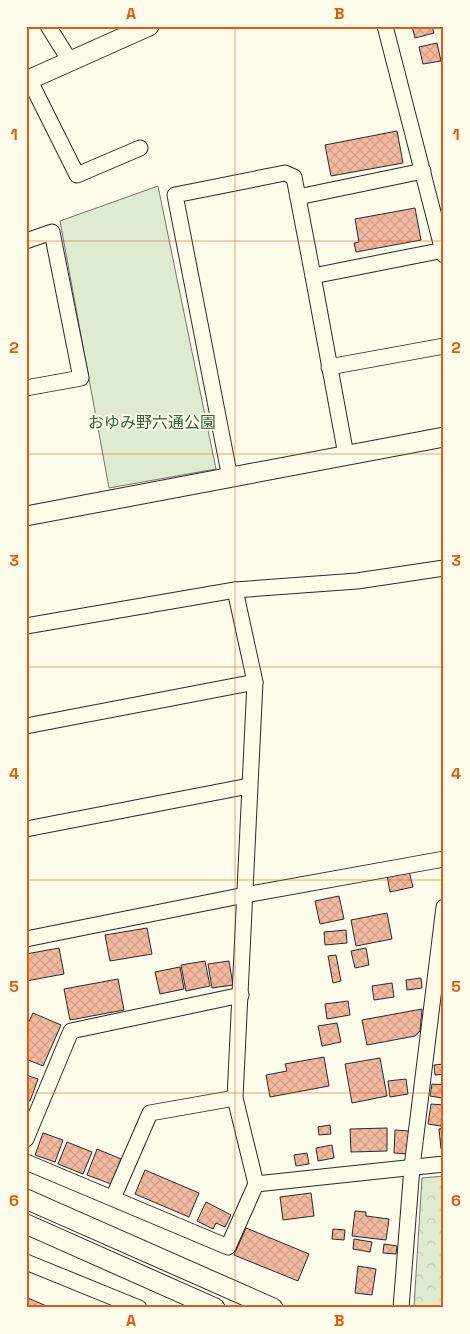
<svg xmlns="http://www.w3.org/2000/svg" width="470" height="1334" viewBox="0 0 470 1334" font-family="'Space Grotesk','Noto Sans JP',sans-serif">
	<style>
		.green { fill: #deebd1; stroke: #74746e }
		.forest { fill: url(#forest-crowns); stroke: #74746e }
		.building { fill: url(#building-cross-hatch); stroke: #2b2b2b }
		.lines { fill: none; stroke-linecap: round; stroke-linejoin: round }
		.minor-casing { stroke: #2b2b2b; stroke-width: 17 }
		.tertiary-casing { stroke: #2b2b2b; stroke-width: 21 }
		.minor { stroke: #fdfbea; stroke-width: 15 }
		.tertiary { stroke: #fdfbea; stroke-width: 19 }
		.grid { fill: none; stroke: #e8590c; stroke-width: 1; stroke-opacity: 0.55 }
		.labels { text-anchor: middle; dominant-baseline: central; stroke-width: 4; stroke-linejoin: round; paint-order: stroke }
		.park-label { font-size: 16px; fill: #34623c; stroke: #fdfbea }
		.neatline { fill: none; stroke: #e8590c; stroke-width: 2 }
		.grid-label { font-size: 16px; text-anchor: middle; font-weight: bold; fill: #e8590c }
	</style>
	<defs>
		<pattern id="forest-crowns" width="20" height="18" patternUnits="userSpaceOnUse" patternTransform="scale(1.25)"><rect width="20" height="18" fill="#deebd1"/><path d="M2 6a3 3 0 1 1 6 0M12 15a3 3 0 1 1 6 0" fill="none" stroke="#bfcab4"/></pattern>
		<pattern id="building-cross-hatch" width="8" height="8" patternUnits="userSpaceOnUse" patternTransform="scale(1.25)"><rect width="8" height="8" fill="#f2b8a0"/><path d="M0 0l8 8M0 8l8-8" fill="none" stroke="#d09e8a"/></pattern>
	</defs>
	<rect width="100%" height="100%" fill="#fdfbea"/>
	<!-- green -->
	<path class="green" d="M158,186L216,469L109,488L60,221Z"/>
	<!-- forest -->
	<path class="forest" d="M444,1176V1308H418L414,1306L422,1178Z"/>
	<!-- building -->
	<g class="building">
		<path d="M412,26H432L434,33L415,38Z"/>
		<path d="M437,43L441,61L423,64L419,47Z"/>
		<path d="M397,131L403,163L331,176L325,145Z"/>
		<path d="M415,208L421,240L356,252L354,243L359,242L355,219Z"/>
		<path d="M409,871L413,887L390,892L387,875Z"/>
		<path d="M339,896L344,919L320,924L315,901Z"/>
		<path d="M387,913L392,939L356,946L351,920Z"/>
		<path d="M147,928L152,954L110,961L105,935Z"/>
		<path d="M346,930L347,943L325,945L324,932Z"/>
		<path d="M59,948L64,974L26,981V954Z"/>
		<path d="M366,948L369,965L355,968L351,951Z"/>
		<path d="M336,955L341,981L333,983L328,956Z"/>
		<path d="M205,961L210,986L186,991L181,965Z"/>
		<path d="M229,961L233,985L212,988L208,964Z"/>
		<path d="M180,967L184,989L160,994L155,972Z"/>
		<path d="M421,978L422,988L407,990L406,980Z"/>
		<path d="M118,979L124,1010L70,1020L64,989Z"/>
		<path d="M392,983L394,997L374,1000L372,986Z"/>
		<path d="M348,1001L350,1015L327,1019L325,1004Z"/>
		<path d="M422,1009L420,1031L415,1036L367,1045L362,1020Z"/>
		<path d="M33,1013L61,1025L43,1066L26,1059V1028Z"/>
		<path d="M337,1023L341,1042L322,1046L318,1026Z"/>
		<path d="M324,1057L329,1086L270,1097L266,1075L287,1071L285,1064Z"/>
		<path d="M380,1058L387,1096L352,1103L345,1064Z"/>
		<path d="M444,1064V1074L435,1075L434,1065Z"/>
		<path d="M26,1075L38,1079L30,1101L26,1100Z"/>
		<path d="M406,1079L408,1094L390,1097L388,1081Z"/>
		<path d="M432,1084L444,1085L442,1098L430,1096Z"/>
		<path d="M431,1104L444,1105L441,1126L428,1124Z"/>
		<path d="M330,1125L331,1134L319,1135L318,1127Z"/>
		<path d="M387,1128V1151L351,1152L350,1129Z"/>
		<path d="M444,1128V1149H441L439,1129Z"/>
		<path d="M395,1130L409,1131L408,1154L394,1153Z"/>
		<path d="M43,1133L63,1140L55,1162L35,1155Z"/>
		<path d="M67,1142L92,1152L83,1174L58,1164Z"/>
		<path d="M332,1145L334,1158L318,1161L316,1148Z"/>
		<path d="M97,1149L121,1159L111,1184L87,1175Z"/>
		<path d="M307,1153L309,1164L296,1166L294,1155Z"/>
		<path d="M145,1170L199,1193L189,1217L135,1194Z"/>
		<path d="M311,1193L314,1216L283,1220L280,1197Z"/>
		<path d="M206,1202L231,1215L225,1227L216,1223L213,1229L197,1221Z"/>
		<path d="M355,1211L366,1212V1216L389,1219L386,1240L352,1236Z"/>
		<path d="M246,1228L309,1254L298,1281L234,1255Z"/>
		<path d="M333,1229L345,1230L344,1240L332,1239Z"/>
		<path d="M354,1239L372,1242L370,1252L353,1249Z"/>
		<path d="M384,1244L397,1246L396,1254L383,1253Z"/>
		<path d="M358,1266L376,1269L372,1295L355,1293Z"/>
		<path d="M28,1298L51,1308H26Z"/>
	</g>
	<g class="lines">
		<defs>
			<g id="minor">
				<path d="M48,26L70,61"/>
				<path d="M385,26L444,255"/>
				<path d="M29,79L77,175L140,148"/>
				<path d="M298,197L423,171"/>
				<path d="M26,241L52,232L81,378L26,388"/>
				<path d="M313,276L346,455"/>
				<path d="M329,367L444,346"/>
				<path d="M230,478L175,195L285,173L294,177L313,276L444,250"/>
				<path d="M26,626L235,590L357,581L444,568"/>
				<path d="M26,726L255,682"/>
				<path d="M26,829L249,786"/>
				<path d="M26,939L245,895L444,859"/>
				<path d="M26,1139L71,1031L241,995"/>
				<path d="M26,1162L228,1247L256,1184L235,1098L255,682L235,590"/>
				<path d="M256,1184L444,1164"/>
				<path d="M113,1198L150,1113L235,1098"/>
				<path d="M26,1262L139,1308"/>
				<path d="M401,1308L412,1167L444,907"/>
			</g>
			<g id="tertiary">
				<path d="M26,81L149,26"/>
				<path d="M26,516L444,437"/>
				<path d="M26,1199L273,1308"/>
				<path d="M26,1224L215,1308"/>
			</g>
		</defs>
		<!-- minor casing -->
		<use href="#minor" class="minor-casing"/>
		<!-- tertiary casing -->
		<use href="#tertiary" class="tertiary-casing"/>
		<!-- minor -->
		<use href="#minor" class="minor"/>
		<!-- tertiary -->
		<use href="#tertiary" class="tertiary"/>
	</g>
	<!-- grid -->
	<path class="grid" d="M235,26V1308M26,241H444M26,454H444M26,667H444M26,880H444M26,1093H444"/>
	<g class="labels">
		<!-- park labels -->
		<g class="park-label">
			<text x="152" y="422">おゆみ野六通公園</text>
		</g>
	</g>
	<!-- border -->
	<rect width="470" height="1334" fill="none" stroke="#fdfbea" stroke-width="55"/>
	<rect x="28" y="28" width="414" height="1278" class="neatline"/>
	<g class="grid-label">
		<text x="131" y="19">A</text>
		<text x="339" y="19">B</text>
		<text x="14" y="140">1</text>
		<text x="456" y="140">1</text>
		<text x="14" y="353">2</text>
		<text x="456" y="353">2</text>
		<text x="14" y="566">3</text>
		<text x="456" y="566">3</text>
		<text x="14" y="779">4</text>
		<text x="456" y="779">4</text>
		<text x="14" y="992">5</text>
		<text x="456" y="992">5</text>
		<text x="14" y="1206">6</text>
		<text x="456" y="1206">6</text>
		<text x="131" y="1326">A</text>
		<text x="339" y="1326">B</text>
	</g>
</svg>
